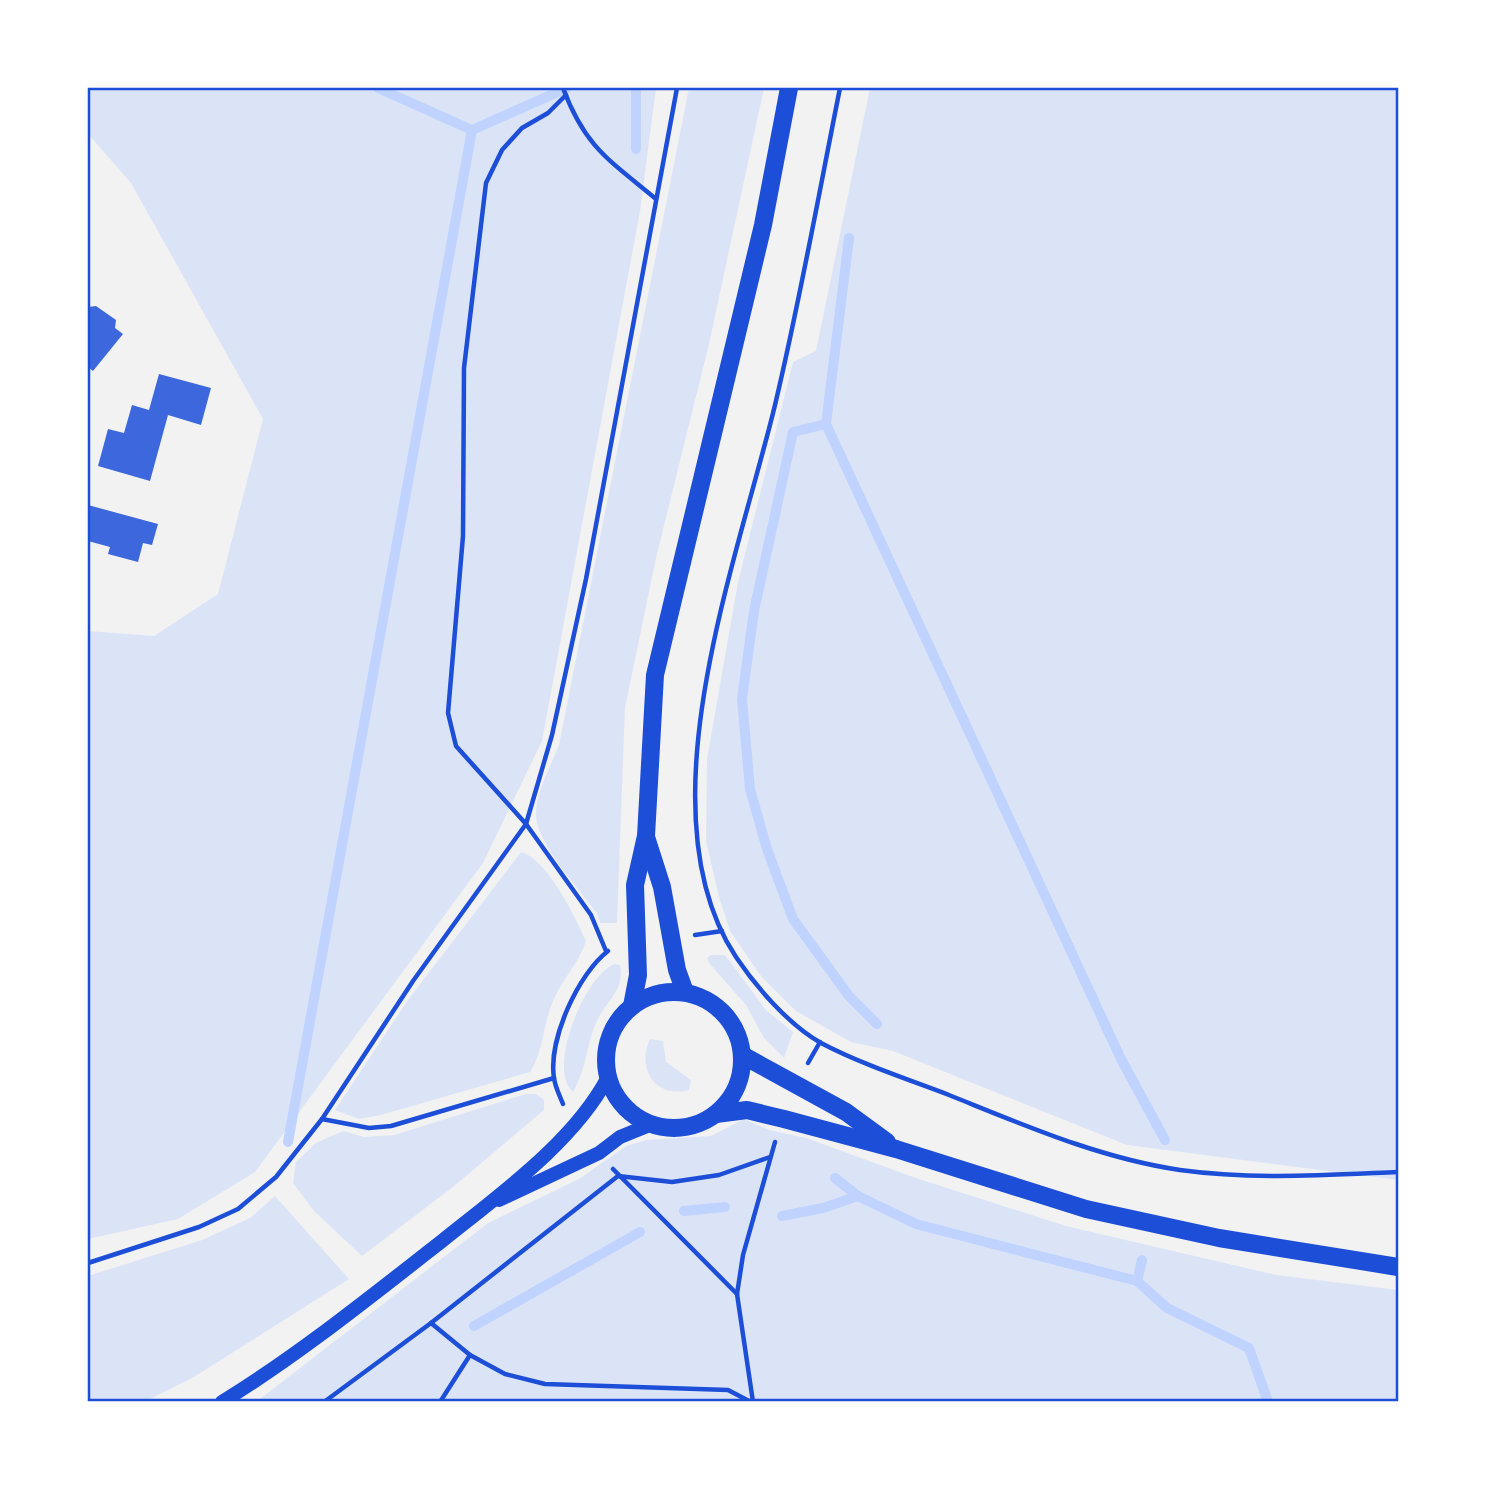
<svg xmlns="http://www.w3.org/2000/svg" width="1486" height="1489" viewBox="0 0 1486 1489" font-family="'Noto Sans',sans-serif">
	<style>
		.green { fill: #dbe4f7 }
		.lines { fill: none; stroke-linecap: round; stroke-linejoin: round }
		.stream { stroke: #bfd3fe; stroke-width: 10 }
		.building { fill: #3d67dc }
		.path { stroke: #1d4ed8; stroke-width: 4.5 }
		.secondary { stroke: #1d4ed8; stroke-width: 14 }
		.primary { stroke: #1d4ed8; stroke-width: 18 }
		.neatline { fill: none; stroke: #1d4ed8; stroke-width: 2.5 }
	</style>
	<rect width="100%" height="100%" fill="#f2f2f2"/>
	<!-- green -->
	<g class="green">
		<path d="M88,88H656L640,211L542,741L483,863L255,1172L178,1219L88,1239V631L154,636L218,594L263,419L131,183L88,134Z"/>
		<path d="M689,88H764L709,344L656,558L625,708L617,923H600L597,913C579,889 534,841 536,812C537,790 551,765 559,745Z"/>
		<path d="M870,88H1398V1180L1127,1145L893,1051L851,1042L796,1011L761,976L730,931L719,897L706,841L707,759L738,582L793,362L816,351Z"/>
		<path d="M521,852C547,859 575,916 586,941C579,963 563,978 554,999C543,1022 544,1051 530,1072L381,1115L359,1119L335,1110L408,1000Z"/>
		<path d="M711,955H725L766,1010L793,1032L784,1058L764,1038L746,1005L709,963L707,958Z"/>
		<path d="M615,964L620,965C625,989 607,1001 598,1019C586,1042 588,1066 573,1092C546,1070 585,974 615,964Z"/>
		<path d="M650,1039L663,1041L666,1062L691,1080L689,1090C656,1099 636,1069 650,1039Z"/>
		<path d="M526,1094H536L544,1100V1110L453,1187L362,1256L314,1211L293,1183L296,1162L316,1143L331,1136L344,1131L364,1137L394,1135Z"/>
		<path d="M744,1119L769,1130L806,1138L916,1178L1066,1226L1276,1275L1398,1290V1401L256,1402L488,1223L579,1179L626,1146L646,1140L711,1136Z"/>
		<path d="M275,1196L349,1279L194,1377L146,1401H88V1276L202,1240L250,1218Z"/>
	</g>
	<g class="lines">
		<!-- stream -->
		<g class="stream">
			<path d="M378,88L472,130L567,88"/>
			<path d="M636,88V149"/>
			<path d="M849,238L826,424L1121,1059L1165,1140"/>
			<path d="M826,424L793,432L754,611L742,699L750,789L767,849L793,919L849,996L877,1024"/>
			<path d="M288,1142L472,130"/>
			<path d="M835,1178L858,1196L916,1224L1137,1281L1167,1308L1249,1348L1268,1402"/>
			<path d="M684,1211L725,1207"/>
			<path d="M782,1216L823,1208L858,1196"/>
			<path d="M1137,1281L1142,1260"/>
			<path d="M474,1326L640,1232"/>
		</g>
	</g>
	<!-- building -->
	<g class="building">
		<path d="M96,306L116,320L115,328L123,334L93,371L88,367V307Z"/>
		<path d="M159,374L211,388L201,425L168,415L150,481L98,466L108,429L124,433L132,405L149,410Z"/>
		<path d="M88,505L158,524L152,545L143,543L138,562L108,554L110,547L88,541Z"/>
	</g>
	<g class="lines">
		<!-- path -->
		<g class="path">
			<path d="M563,88C585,147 609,160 656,199"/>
			<path d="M840,88C819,193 800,300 775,405C738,559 640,812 736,957C756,987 789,1025 821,1043C861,1064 907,1079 949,1095C1024,1125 1099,1158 1180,1170C1252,1180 1326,1175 1398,1172"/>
			<path d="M566,95L548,113L522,128L502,150L486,183L464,368L463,536L448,713L456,746L526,824L591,915L606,951"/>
			<path d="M695,935L722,931"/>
			<path d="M808,1063L820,1042"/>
			<path d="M563,1104C560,1096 555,1087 554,1078C548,1040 578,974 608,951"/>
			<path d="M322,1119L369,1128L391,1126L554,1078"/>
			<path d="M613,1169L737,1294"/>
			<path d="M88,1263L199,1227L238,1209L276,1177L322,1119L413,981L526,824L552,735L586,579L677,88"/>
			<path d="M431,1323L470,1355L505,1374L545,1384L728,1390L751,1402"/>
			<path d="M324,1402L431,1323L618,1176L672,1182L719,1175L770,1157"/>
			<path d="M440,1402L470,1355"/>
			<path d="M753,1402L737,1294L743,1255L775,1142"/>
		</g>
		<!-- secondary -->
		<g class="secondary">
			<path d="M499,1200L599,1153L620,1137L652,1124"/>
			<path d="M222,1402C300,1354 370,1297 442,1241C499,1195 574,1142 608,1077"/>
		</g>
		<!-- primary -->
		<g class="primary">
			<path d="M646,837L662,887L677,970L685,992"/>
			<circle cx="674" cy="1060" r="68"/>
			<path d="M632,1006L638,975L635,885L646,836L655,675L763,225L789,88"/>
			<path d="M742,1055L846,1112L887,1142"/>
			<path d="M716,1114L747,1110L784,1119L896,1149L1086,1209L1219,1238L1398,1267"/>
		</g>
	</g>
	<!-- border -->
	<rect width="1486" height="1489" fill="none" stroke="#ffffff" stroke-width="178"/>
	<rect x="89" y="89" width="1308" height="1311" class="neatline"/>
</svg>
